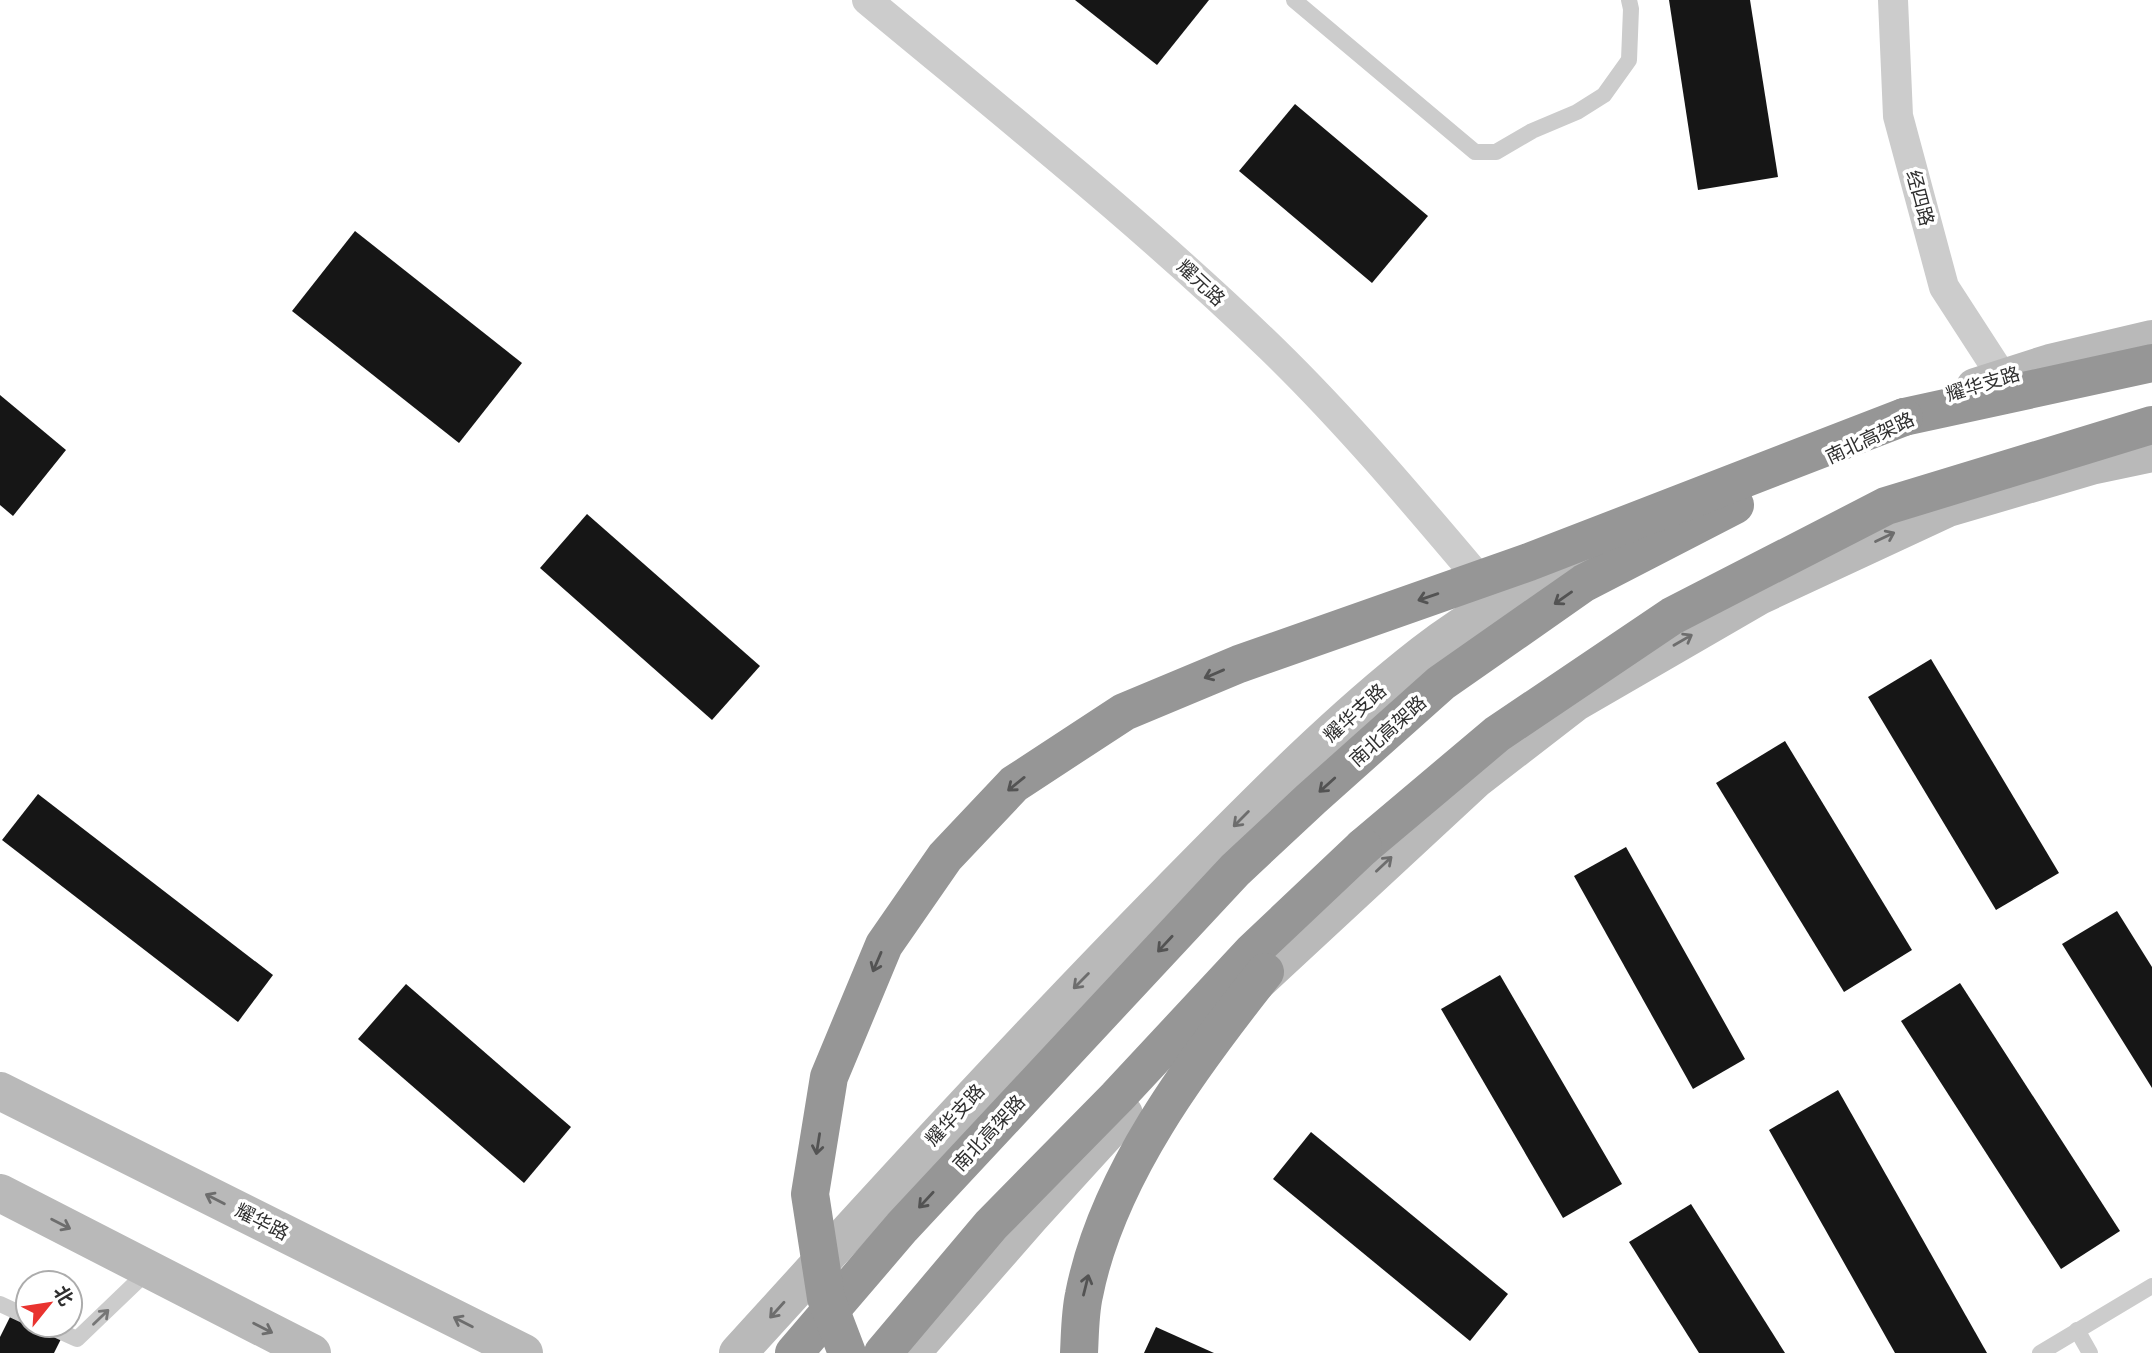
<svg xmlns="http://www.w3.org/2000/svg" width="2152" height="1353" viewBox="0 0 2152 1353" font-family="Helvetica,'Noto Sans SC',sans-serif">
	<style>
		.building { fill: #161616 }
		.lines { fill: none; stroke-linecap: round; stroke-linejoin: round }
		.lane { stroke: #ccc; stroke-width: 16 }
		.street { stroke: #ccc; stroke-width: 30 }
		.secondary { stroke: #b9b9b9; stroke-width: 38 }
		.highway { stroke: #969696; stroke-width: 38 }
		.highway-bridge { stroke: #969696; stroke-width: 38 }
		.oneway { stroke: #6d6d6d }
		.oneway2 { stroke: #535353 }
		.oneway3 { stroke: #767676 }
		.labels { text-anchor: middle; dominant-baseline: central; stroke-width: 7; stroke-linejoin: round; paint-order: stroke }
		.street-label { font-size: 19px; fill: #2f2f2f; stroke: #fff }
	</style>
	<rect width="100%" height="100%" fill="#fff"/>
	<!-- building -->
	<g class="building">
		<path d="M1075,0H1209L1157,65Z"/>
		<path d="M1669,0H1750L1778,177L1698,190Z"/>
		<path d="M1295,104L1428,216L1372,283L1239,171Z"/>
		<path d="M355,231L522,363L459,443L292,311Z"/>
		<path d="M0,395L66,450L13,516L0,505Z"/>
		<path d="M587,514L760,666L712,720L540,568Z"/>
		<path d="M1931,659L2059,873L1996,910L1868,697Z"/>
		<path d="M1785,741L1912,950L1844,992L1716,783Z"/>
		<path d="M38,794L273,975L238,1022L2,840Z"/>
		<path d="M1626,847L1745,1059L1693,1089L1574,876Z"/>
		<path d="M2117,911L2152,967V1088L2062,944Z"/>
		<path d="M1500,975L1622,1184L1563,1218L1441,1009Z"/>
		<path d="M1960,983L2120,1231L2061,1269L1901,1021Z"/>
		<path d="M406,984L571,1127L524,1183L358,1039Z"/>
		<path d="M1838,1090L1987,1353H1895L1769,1130Z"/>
		<path d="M1311,1132L1508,1294L1470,1341L1273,1179Z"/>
		<path d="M1691,1204L1785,1353H1699L1629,1242Z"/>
		<path d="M24,1289L28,1291V1325H68L54,1353H0V1337Z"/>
		<path d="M1156,1327L1214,1353H1144Z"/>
	</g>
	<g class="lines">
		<!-- lane -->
		<g class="lane">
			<path d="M1294,0L1475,152H1496L1532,131L1577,112L1604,95L1629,60L1631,9L1629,0"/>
			<path d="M0,1304L28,1317"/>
			<path d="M46,1325L77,1339L149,1270"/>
			<path d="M2077,1330L2090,1353"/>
			<path d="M2040,1353L2152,1286"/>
		</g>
		<!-- street -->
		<g class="street">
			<path d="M867,0C1004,114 1144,225 1272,349C1351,426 1421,510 1492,594"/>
			<path d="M1893,0L1898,116L1944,287L2003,378"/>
		</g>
		<!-- secondary -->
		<g class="secondary">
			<path d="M1975,387L2050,363L2152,339"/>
			<path d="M1241,997L1475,780L1576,702L1759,596L1948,508L2091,466L2152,453"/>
			<path d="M0,1091L524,1353"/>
			<path d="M0,1193L312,1353"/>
			<path d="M738,1353C880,1197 1022,1041 1170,891C1251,809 1332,725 1423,654C1478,611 1540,580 1602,548"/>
			<path d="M911,1353L1031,1216L1124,1114"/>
		</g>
		<!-- highway -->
		<g class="highway">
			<path d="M1904,417L2152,363"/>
			<path d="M1363,847L1497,734L1672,616L1886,506L2152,425"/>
		</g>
		<!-- highway-bridge -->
		<g class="highway-bridge">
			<path d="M794,1353L902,1227L1235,870L1311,799L1441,683L1584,583L1735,505"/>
			<path d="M847,1353L826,1298L810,1194L829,1077L884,945L945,857L1014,784L1124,712L1239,664L1529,562L1904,417"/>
			<path d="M883,1353L991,1225L1117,1097L1253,951L1363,847"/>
			<path d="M1079,1353C1080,1334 1080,1313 1084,1295C1107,1177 1192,1064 1265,972"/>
		</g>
	</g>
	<!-- one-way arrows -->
	<defs><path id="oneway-shaft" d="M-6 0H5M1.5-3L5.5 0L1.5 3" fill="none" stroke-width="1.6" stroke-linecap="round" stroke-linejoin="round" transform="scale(1.75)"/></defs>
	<g class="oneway">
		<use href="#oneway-shaft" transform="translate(1885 537) rotate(-25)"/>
		<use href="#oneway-shaft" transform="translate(1683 640) rotate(-30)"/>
		<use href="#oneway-shaft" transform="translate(1241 819) rotate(135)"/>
		<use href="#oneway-shaft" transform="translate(1384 864) rotate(-43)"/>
		<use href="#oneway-shaft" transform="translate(1081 981) rotate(135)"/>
		<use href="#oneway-shaft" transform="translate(215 1199) rotate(-153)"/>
		<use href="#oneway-shaft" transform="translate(61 1224) rotate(27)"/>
		<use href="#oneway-shaft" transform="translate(777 1310) rotate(132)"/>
		<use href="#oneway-shaft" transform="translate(463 1322) rotate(-153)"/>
		<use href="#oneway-shaft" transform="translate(263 1328) rotate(27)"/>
	</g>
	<g class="oneway2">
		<use href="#oneway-shaft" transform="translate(1428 597) rotate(161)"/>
		<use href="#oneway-shaft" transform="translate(1563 598) rotate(145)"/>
		<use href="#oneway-shaft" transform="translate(1214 674) rotate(157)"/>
		<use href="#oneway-shaft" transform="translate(1016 784) rotate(141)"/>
		<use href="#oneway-shaft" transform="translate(1327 785) rotate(138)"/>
		<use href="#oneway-shaft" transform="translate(1165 944) rotate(133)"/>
		<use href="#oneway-shaft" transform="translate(877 962) rotate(113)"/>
		<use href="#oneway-shaft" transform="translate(818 1144) rotate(99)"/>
		<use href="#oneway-shaft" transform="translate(926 1200) rotate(133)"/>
		<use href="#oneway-shaft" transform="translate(1086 1285) rotate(-76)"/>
	</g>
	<use class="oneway3" href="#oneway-shaft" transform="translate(101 1317) rotate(-44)"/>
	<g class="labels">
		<!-- street labels -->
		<g class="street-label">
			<text transform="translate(1920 198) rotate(75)">经四路</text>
			<text transform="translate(1201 283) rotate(43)">耀元路</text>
			<text transform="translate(1983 384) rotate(-17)">耀华支路</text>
			<text transform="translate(1870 438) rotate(-25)">南北高架路</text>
			<text transform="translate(1355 713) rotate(-42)">耀华支路</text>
			<text transform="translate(1388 731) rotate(-42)">南北高架路</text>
			<text transform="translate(955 1115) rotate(-47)">耀华支路</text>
			<text transform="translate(989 1133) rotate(-47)">南北高架路</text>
			<text transform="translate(262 1222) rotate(27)">耀华路</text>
		</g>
	</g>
	<!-- north arrow -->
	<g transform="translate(49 1304) rotate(60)"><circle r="33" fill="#ffffff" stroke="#acacac" stroke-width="2"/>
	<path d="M0-5L12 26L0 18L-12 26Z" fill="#e9332f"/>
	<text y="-10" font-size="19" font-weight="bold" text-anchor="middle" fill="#2f2f2f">北</text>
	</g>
</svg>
